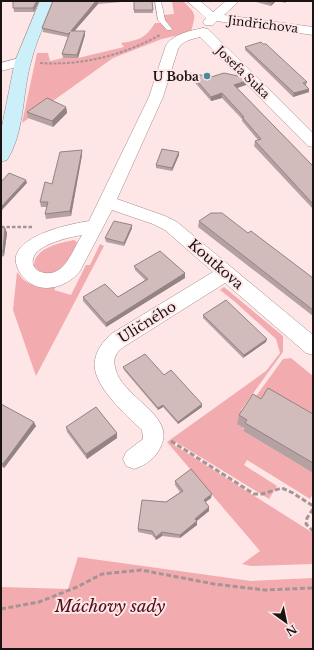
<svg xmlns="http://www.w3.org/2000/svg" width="314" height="650" viewBox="0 0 314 650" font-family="'Libre Baskerville',serif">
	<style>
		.green { fill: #f2acaf }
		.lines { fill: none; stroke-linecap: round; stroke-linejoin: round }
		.lane-casing { stroke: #a28c8d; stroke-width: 1 }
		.street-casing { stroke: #a28c8d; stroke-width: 1 }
		.secondary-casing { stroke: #a28c8d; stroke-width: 1 }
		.path-far2 { stroke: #a69495; stroke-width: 2; stroke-dasharray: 3 1.5; stroke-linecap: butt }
		.path-far1 { stroke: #a69495; stroke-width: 2.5; stroke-dasharray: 3.5 2; stroke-linecap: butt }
		.path { stroke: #a69495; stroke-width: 3; stroke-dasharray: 5 2.5; stroke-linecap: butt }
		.lane { fill: #fff; fill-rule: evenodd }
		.street { fill: #fff; fill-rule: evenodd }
		.secondary { fill: #ccf0f9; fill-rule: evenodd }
		.wall { fill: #b5a1a1 }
		.shaded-wall { fill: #938383 }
		.building { fill: #d2bbbb; stroke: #938383 }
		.poi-dot { fill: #48899b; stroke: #fee6e7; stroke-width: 1.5 }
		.labels { text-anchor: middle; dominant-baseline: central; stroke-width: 4; stroke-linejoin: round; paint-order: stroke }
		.far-street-label { font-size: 12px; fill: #1b1313; stroke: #fee6e7 }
		.far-poi-label { font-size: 12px; font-weight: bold; fill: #1b1313; stroke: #fee6e7; text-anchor: end }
		.street-label { font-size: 14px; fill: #1b1313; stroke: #fee6e7 }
		.near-park-label { font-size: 17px; font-style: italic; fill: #500e1a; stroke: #fee6e7 }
	</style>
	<rect width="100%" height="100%" fill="#fee6e7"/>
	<!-- green -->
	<g class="green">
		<path d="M172,1H183C197,15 196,13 191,32L162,39L113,58L22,123L37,53H48L50,61L63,58H78L124,47L121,43C139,40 145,39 155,23H161L163,15L174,14Z"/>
		<path d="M74,240L77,242L76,245C69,261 52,288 34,266C34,248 59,243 74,240Z"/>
		<path d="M100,244L104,246L36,376L13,310L17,272C27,286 39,290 56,286L54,290L71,295L86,265H90Z"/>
		<path d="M224,287L283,336V352L241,410L244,412L243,431L313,473V494L310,499L247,460L244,465L277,486L269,499L176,442L174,445L313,533V564L251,566L242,564L260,551L167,442L266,371L280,353L276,339L234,301L220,290Z"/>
		<path d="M291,358L313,376V425L251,403L283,359Z"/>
		<path d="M78,557L251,581L313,578V649H1V587L68,589Z"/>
	</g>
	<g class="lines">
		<defs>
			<path id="lane" d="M155,1H161L165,20L172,29L171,30H167L158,20Z"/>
			<g id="street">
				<path d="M187,1H200L213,12L226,1H239L224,15L313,27V35L217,21L213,25H205L203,22L206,18Z"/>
				<path d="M203,28L208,29L313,133V147L308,146L200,37C192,39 182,41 178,49L163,97L117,199L165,216L177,222L313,335V355L306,353L225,283L125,346C122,348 118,351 116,355C114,358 114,363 115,367C120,397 176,414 161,446C156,458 146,465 134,469L126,466L123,459L126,452L143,439L142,430C127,416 90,384 95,360C97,349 103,342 111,334L213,272L165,230L153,224L112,210L80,271C65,290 35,296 20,273C17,267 15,263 16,256C22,234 70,224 89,221L149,97L166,45C175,33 190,31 203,28ZM82,235C75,246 70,261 60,269C49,278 27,272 34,256C40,244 69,237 82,235Z"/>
				<path d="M23,57L28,58L30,61L28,64L1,71V63Z"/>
			</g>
			<path id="secondary" d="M40,1H54C46,21 36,41 31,62C22,93 25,132 7,160L1,162V131L15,61Z"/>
		</defs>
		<!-- lane casing -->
		<use href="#lane" class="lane-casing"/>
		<!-- street casing -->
		<use href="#street" class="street-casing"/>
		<!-- secondary casing -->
		<use href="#secondary" class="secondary-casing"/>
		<!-- path-far2 -->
		<path class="path-far2" d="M40,63C82,66 123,55 160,35"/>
		<!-- path-far1 -->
		<path class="path-far1" d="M1,227H33"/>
		<!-- path -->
		<g class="path">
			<path d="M171,441L254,494H262L282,488L293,493L313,506"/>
			<path d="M313,509L307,518L306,524L313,531"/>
			<path d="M1,609L39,602L77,587L102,574L141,570L214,584L265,590L313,588"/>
		</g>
		<!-- lane -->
		<use href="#lane" class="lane"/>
		<!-- street -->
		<use href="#street" class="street"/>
		<!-- secondary -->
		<use href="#secondary" class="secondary"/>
	</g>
	<!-- wall -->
	<g class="wall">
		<path d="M13,1H39L34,12H14Z"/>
		<path d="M53,1H152L153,13H134V1L98,4L74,31L85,35L78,58H63L62,54L68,37L43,32L42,28Z"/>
		<path d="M252,1H276L271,6Z"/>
		<path d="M279,1H287L285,3Z"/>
		<path d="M245,47L307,82L306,85L309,92L293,97L245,50Z"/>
		<path d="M190,73L211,77L246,81V85L237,88L313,166V209L254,146L255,141L258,140L242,121V119L222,98L211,101L190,77Z"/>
		<path d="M66,107L67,113L53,127L28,118L27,112Z"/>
		<path d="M82,150V155L71,216L46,219L45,214L47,207H41L40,202L52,184Z"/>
		<path d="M179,152V155L172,171L156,168V165Z"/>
		<path d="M199,221L248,233L313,278V316L198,227Z"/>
		<path d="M1,227L5,228L7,233L4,256L1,257Z"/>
		<path d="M132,228L124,246L106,242L105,238Z"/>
		<path d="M134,266L185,278L106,327L83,301V297H118L145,280L135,270Z"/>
		<path d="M203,315L266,342L243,358L203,318Z"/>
		<path d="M123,367L164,375L202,407L178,424L163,407L158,410L124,370Z"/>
		<path d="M261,399L313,414V473L243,431L244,428L237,424L239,415Z"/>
		<path d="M1,404L36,426L4,468L1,466Z"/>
		<path d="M66,427L117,438L87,459L67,432Z"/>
		<path d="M175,481L211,498L205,502L209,511L197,521V525L180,538L162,536L156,540L152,535L138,532V529L166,502L180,492L175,485Z"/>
	</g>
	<!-- shaded-wall -->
	<g class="shaded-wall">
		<path d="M37,1H39L34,12L33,8Z"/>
		<path d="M96,1H98V4L71,35V31Z"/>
		<path d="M274,1H276L271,6L272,3Z"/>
		<path d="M1,6L2,10L1,41Z"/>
		<path d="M85,31V35L78,58L77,55Z"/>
		<path d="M246,81V85L234,89V85Z"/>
		<path d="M309,89V92L293,97L294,93Z"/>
		<path d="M222,93V98L211,101V97Z"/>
		<path d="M66,107L67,113L53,127L52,121Z"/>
		<path d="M82,150V155L71,216L70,211Z"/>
		<path d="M179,152V155L172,171V168Z"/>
		<path d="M26,180L27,183L1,211V207Z"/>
		<path d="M132,225V228L124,246V243Z"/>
		<path d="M5,228L7,233L4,256L3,251Z"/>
		<path d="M185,273V278L106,327V323Z"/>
		<path d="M267,339L266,342L243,358L244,355Z"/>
		<path d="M202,404V407L178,424V422Z"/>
		<path d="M163,405V407L158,410V408Z"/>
		<path d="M34,422L36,426L4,468L3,464Z"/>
		<path d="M117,433V438L87,459L86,454Z"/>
		<path d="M212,494L211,498L203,504L204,500Z"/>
		<path d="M209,507V511L195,522V519Z"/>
		<path d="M197,521V525L180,538V535Z"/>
		<path d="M162,532V536L156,540V537Z"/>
	</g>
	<!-- building -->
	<g class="building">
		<path d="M13,1H37L33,8H13Z"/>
		<path d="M53,1H96L71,31H85L77,55L62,54L70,32L68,34L42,28Z"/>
		<path d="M134,1H152L153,10H134Z"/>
		<path d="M264,1H274L272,3Z"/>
		<path d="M261,42L263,44H266L307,82L303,83L309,89L294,93L245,47Z"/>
		<path d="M190,73L211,77L224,73L243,77L246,81L234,85L313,166V204L255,141L261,139L242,117H244L222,93L211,97Z"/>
		<path d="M47,98L66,107L52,121L27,112Z"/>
		<path d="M162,149L179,152L172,168L156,165Z"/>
		<path d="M82,150L70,211L45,214L48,202H40L45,182L52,184L60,152Z"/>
		<path d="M9,173L26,180L1,207V182Z"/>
		<path d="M211,213H222L248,233L251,231L313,278V310L199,221Z"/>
		<path d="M114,221L132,225L124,243L105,238Z"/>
		<path d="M1,227L5,228L3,251H1Z"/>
		<path d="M160,251L185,273L106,323L83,297L105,284L118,297L148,279L134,266Z"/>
		<path d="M226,300L267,339L244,355L203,315Z"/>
		<path d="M145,354L164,375L171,370L202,404L178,422L163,405L158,408L123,367Z"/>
		<path d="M268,388L313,414V463L245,423L247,420L239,415L253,394L261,399Z"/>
		<path d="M1,404L34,422L3,464L1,463Z"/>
		<path d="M96,407L117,433L86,454L66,427Z"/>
		<path d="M191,469L212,494L204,500L209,507L195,519L197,521L180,535L162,532L156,537L152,531L138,529L142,500L166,502L183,491L175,481Z"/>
	</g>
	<!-- markers -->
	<circle class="poi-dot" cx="207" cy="76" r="4"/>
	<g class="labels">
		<!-- far-street labels -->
		<g class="far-street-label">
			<text transform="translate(263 24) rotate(7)">Jindřichova</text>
			<text transform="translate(243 72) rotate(44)">Josefa Suka</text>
		</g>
		<!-- far-poi labels -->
		<g class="far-poi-label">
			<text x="199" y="76">U Boba</text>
		</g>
		<!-- street labels -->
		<g class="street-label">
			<text transform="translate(216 264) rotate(41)">Koutkova</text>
			<text transform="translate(147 322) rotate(-32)">Uličného</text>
		</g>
		<!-- near-park labels -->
		<g class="near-park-label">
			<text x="110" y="606">Máchovy sady</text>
		</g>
	</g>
	<!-- border -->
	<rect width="314" height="650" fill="none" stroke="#1b1313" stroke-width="4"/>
	<!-- north arrow -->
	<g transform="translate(286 622) rotate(147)" stroke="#fee6e7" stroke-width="3" paint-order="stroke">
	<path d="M0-3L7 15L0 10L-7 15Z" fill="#1b1313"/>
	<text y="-6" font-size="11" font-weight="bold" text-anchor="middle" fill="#1b1313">N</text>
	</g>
</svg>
